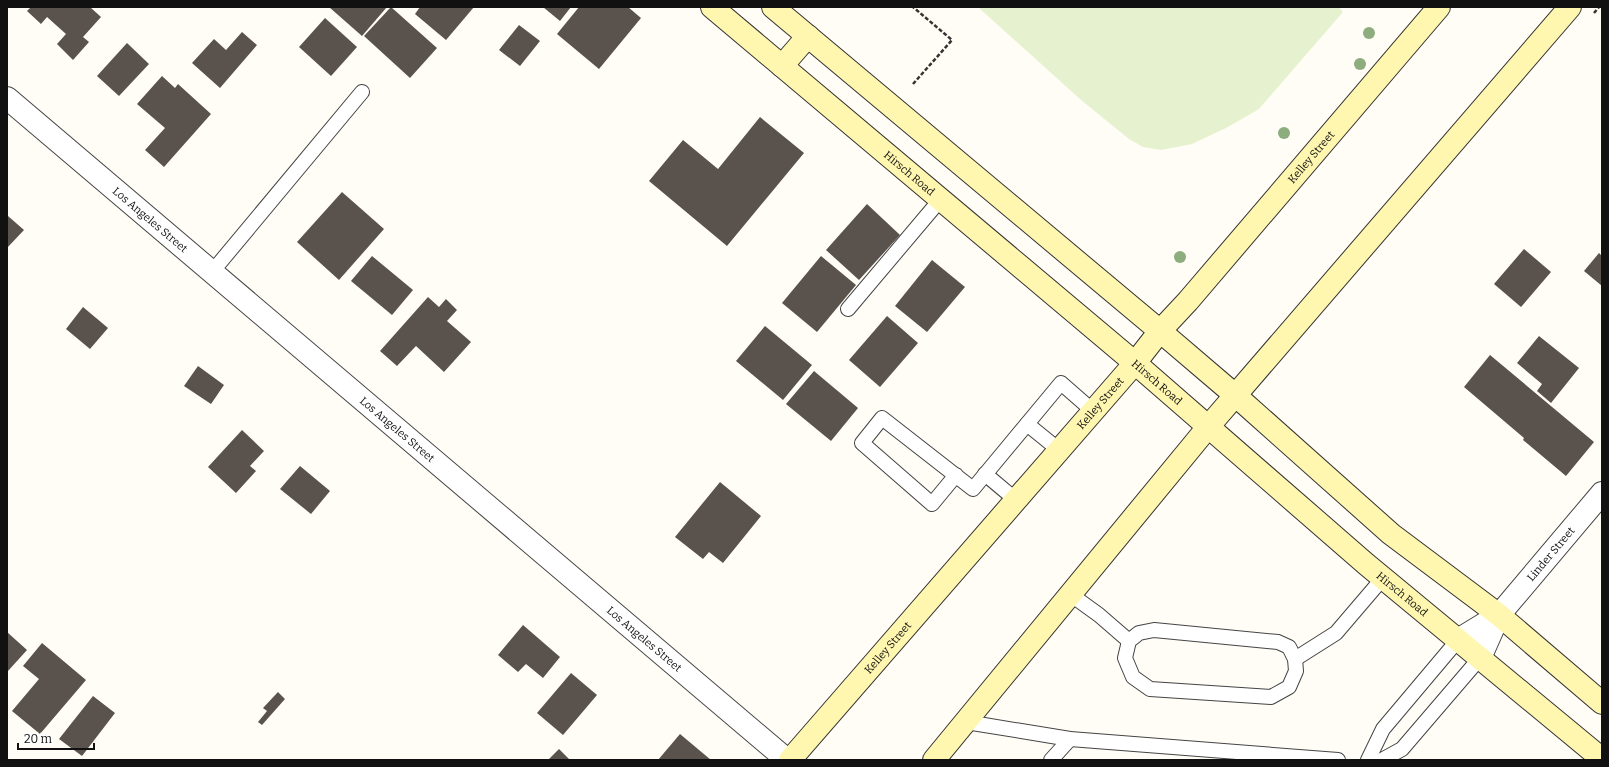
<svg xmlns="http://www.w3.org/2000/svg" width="1609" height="767" viewBox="0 0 1609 767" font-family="Bitter,serif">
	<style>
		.pitch { fill: #e6f2cf }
		.building { fill: #5a524d }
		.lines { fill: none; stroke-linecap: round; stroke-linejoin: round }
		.service-casing { stroke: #444; stroke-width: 16 }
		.minor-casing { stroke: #444; stroke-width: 24 }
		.secondary-casing { stroke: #333; stroke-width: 24 }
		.path { stroke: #333; stroke-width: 2.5; stroke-dasharray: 4 2; stroke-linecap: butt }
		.service { stroke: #fff; stroke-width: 14 }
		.minor { stroke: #fff; stroke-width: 22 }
		.secondary { stroke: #fff6b0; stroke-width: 22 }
		.tree { fill: #8dad7f }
		.labels { text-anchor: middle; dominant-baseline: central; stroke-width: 4; stroke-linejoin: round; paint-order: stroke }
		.street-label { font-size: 11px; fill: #111; stroke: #fff }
	</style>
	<rect width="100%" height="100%" fill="#fffdf5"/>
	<!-- pitch -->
	<path class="pitch" d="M980,7H1339L1343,12L1259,109L1228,127L1192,144L1161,150L1143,147L1129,139L1081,100L979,8Z"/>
	<!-- building -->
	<g class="building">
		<path d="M31,7H90L101,17L83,37L89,42L73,60L57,44L66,34L47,17L41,24L27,11Z"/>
		<path d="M329,7H387L362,36Z"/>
		<path d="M391,7L437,48L410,78L364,36Z"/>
		<path d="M420,7H474L446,40L415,14Z"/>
		<path d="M543,7H571L560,21Z"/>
		<path d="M579,7H628L641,18L599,69L557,34Z"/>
		<path d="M325,18L357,47L331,76L299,47Z"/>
		<path d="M519,25L540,41L520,66L499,50Z"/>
		<path d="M242,32L257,45L220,88L192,63L214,39L226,50Z"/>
		<path d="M127,43L149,64L119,96L97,76Z"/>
		<path d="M162,76L175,88L178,84L211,114L164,167L145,150L165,128L137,104Z"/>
		<path d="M760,117L804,153L727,246L649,181L683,140L718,169Z"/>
		<path d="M342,192L384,229L339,280L297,242Z"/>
		<path d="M867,204L900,235L859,280L826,250Z"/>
		<path d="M8,216L24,230L7,248V218Z"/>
		<path d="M1524,249L1551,272L1521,307L1494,284Z"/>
		<path d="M1599,253L1602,256V286L1584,271Z"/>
		<path d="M372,256L413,290L392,315L351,281Z"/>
		<path d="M821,256L856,285L817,332L782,303Z"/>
		<path d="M932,260L965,287L927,332L895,306Z"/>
		<path d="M428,297L439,307L446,299L457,310L447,321L471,342L444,372L416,346L397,366L380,351Z"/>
		<path d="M83,307L108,328L90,349L66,329Z"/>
		<path d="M887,316L918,343L880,387L849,360Z"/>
		<path d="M765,326L812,365L783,400L736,361Z"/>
		<path d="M1539,336L1579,368L1551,403L1537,391L1542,384L1517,363Z"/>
		<path d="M1490,355L1594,442L1566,476L1523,440L1524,438L1464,387Z"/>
		<path d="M198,366L224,385L211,404L184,386Z"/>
		<path d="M814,371L858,408L831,441L786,404Z"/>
		<path d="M242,430L264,451L250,466L256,471L236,493L208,467Z"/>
		<path d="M300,466L330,491L311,514L280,489Z"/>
		<path d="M720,482L761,516L723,563L709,552L703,559L675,537Z"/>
		<path d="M523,625L560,657L543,678L526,664L518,672L498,655Z"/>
		<path d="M7,632L27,650L8,671L7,670Z"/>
		<path d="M42,643L86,680L40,734L12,711L39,679L23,666Z"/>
		<path d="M571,673L597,695L563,735L537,713Z"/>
		<path d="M278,692L285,699L262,725L258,722L267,711L263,708Z"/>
		<path d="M93,696L115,713L82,756L59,739Z"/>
		<path d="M680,734L711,760H658Z"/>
		<path d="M559,749L570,760H548Z"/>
	</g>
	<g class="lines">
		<defs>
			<g id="service">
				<path d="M212,272L362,92"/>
				<path d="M848,309L940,200"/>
				<path d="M1027,424L1059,450"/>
				<path d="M985,474L1016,500"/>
				<path d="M956,475L932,504L862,443L882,418L973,489L1061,383L1093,411"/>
				<path d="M1070,594L1099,615L1129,641"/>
				<path d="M1154,630L1278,642L1289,647L1295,659L1296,671L1289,687L1271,697L1150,689L1133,677L1125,658L1129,641L1139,633Z"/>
				<path d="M1295,659L1336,633L1383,578"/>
				<path d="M966,722L1070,739L1338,760"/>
				<path d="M1051,760L1070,739"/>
				<path d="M1368,760L1383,729L1458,640"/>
				<path d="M1382,760L1402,749L1480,658"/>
			</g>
			<g id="minor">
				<path id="s1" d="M7,98L787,760"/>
				<path d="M1458,640L1499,615"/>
				<path id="s2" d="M1480,658L1499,615L1602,493"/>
			</g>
			<g id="secondary">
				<path id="s3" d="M712,7L1135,363L1366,564L1602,759"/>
				<path d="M773,7L1160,331L1235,395L1391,534L1499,615L1602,703"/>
				<path d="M782,66L808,36"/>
				<path id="s4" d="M790,760L1135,363L1160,331L1188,301L1439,7"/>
				<path d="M934,760L1208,427L1570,7"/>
			</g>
		</defs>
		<!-- service casing -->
		<use href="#service" class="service-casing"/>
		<!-- minor casing -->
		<use href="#minor" class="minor-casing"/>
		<!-- secondary casing -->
		<use href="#secondary" class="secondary-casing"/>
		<!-- path -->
		<g class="path">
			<path d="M1594,13L1599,7"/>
			<path d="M913,84L952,40L913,7"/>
		</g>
		<!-- service -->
		<use href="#service" class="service"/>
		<!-- minor -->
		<use href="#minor" class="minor"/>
		<!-- secondary -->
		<use href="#secondary" class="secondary"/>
	</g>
	<!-- trees -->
	<g class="tree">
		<circle cx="1369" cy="33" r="6"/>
		<circle cx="1360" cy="64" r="6"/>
		<circle cx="1284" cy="133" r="6"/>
		<circle cx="1180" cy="257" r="6"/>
	</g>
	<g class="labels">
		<!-- street labels -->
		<g class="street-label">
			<text stroke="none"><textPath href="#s4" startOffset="797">Kelley Street</textPath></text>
			<text stroke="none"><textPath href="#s3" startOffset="258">Hirsch Road</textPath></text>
			<text stroke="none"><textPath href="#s1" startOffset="188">Los Angeles Street</textPath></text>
			<text stroke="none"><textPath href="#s3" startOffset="582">Hirsch Road</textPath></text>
			<text stroke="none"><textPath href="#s4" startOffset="473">Kelley Street</textPath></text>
			<text stroke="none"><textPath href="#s1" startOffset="512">Los Angeles Street</textPath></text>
			<text stroke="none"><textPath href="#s2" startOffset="127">Linder Street</textPath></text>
			<text stroke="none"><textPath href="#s3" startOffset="906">Hirsch Road</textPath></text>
			<text stroke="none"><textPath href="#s1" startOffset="836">Los Angeles Street</textPath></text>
			<text stroke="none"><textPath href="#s4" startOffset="149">Kelley Street</textPath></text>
		</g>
	</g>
	<!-- border -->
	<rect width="1609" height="767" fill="none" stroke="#111111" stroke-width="16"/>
	<!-- scale -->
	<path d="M18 743v6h76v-6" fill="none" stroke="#111111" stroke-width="2"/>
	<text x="24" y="743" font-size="12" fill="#111111" stroke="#ffffff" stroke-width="3" paint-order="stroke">20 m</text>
</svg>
